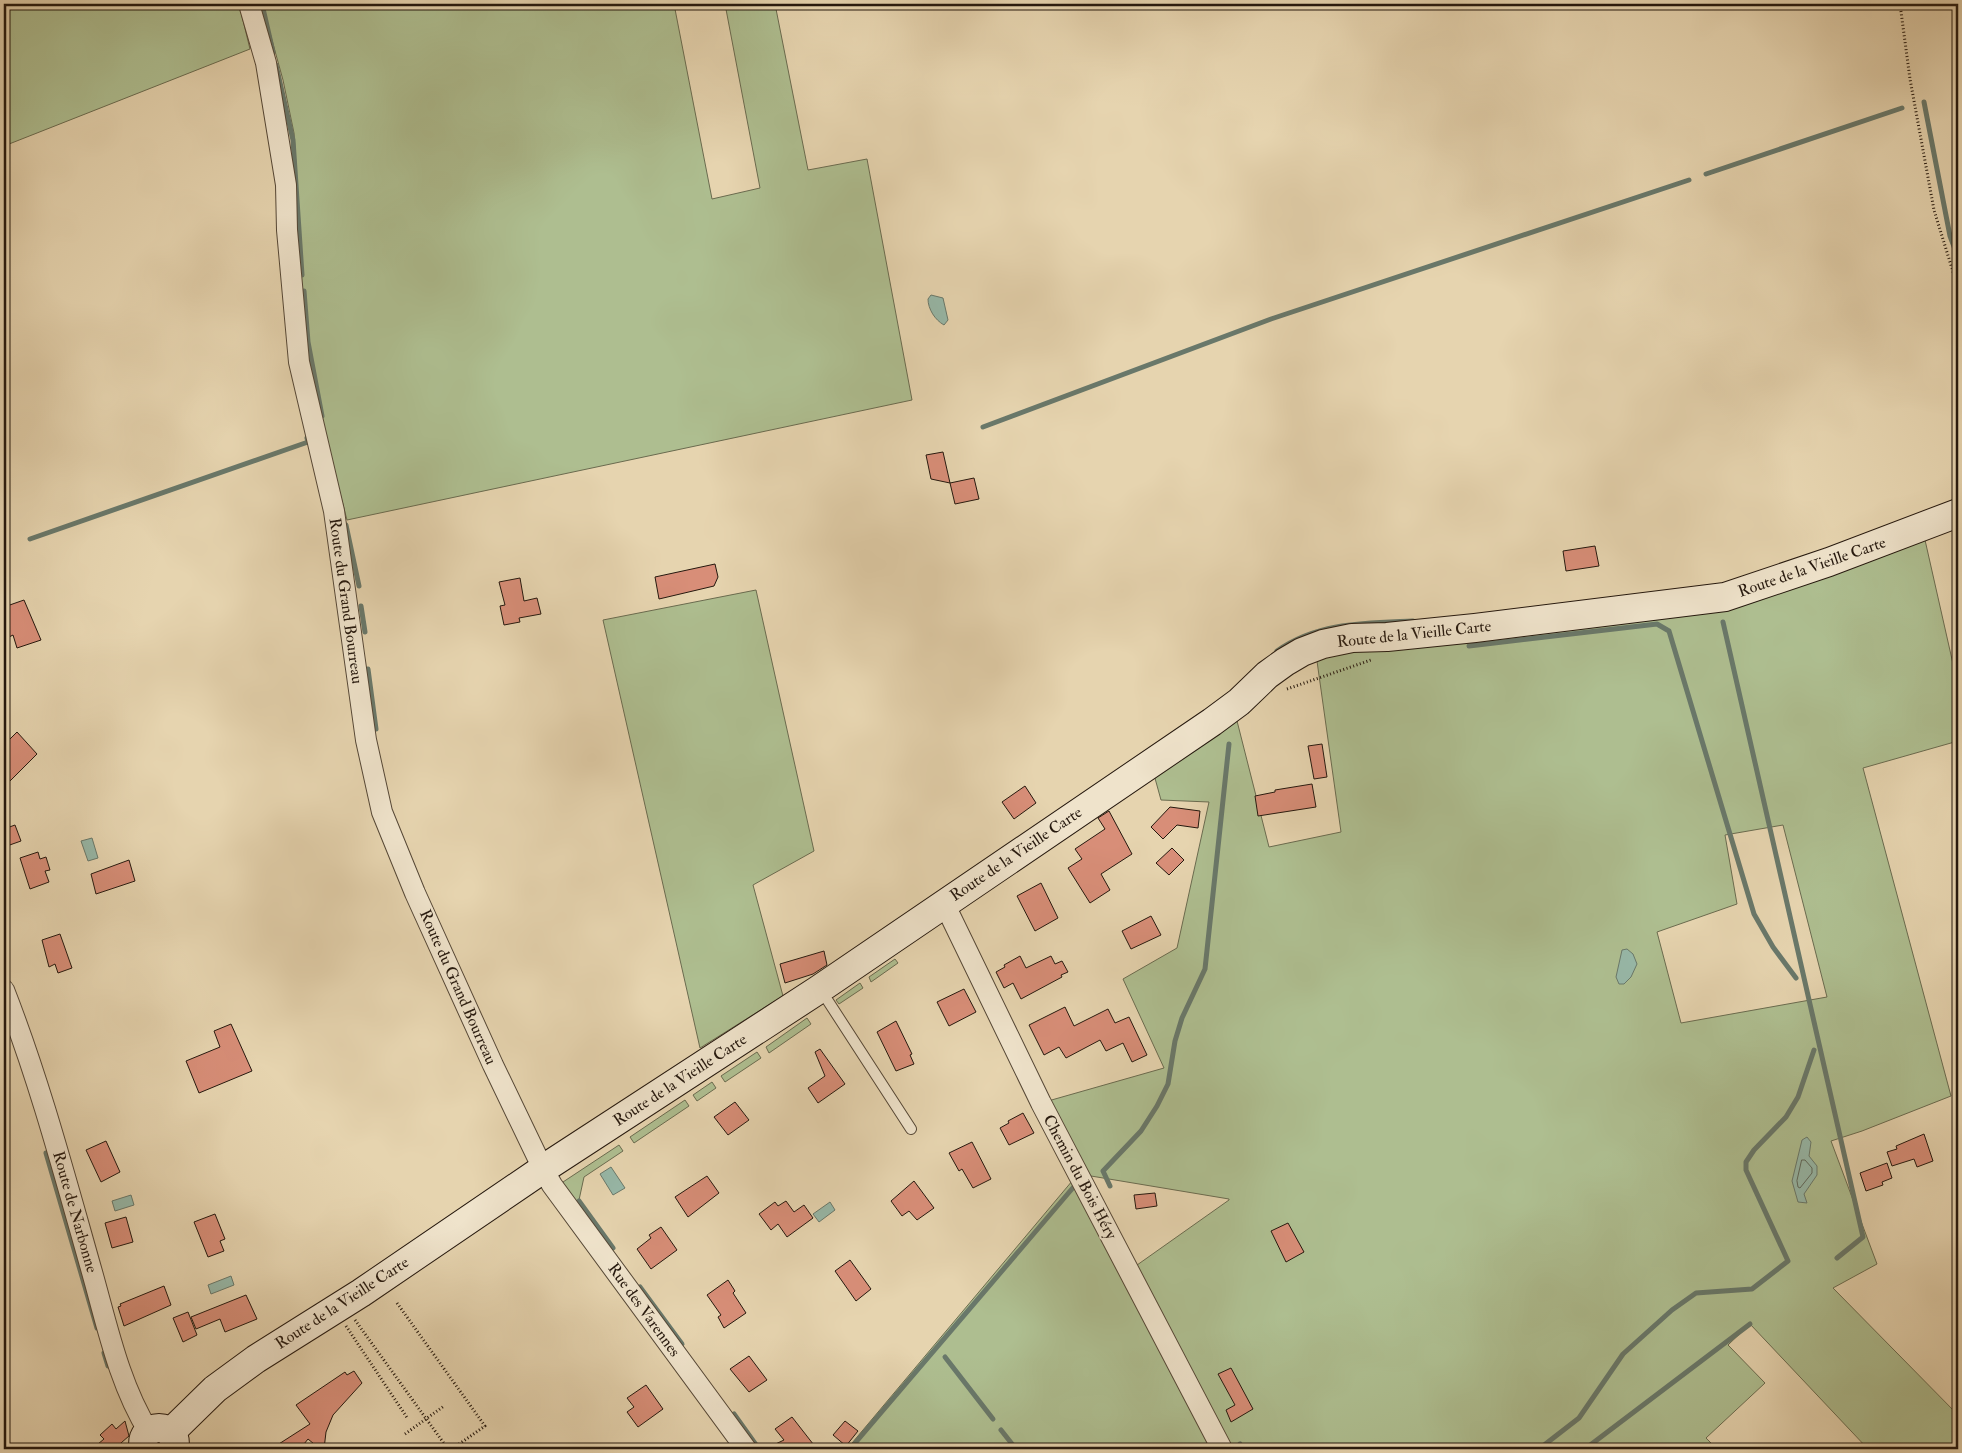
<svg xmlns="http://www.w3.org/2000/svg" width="1962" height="1453" viewBox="0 0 1962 1453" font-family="'IM FELL Double Pica',serif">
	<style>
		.green { fill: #aebe90; stroke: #6a6b4f; fill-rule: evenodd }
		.water { fill: #97b8a8; stroke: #69786a }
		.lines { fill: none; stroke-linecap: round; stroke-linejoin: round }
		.shore { stroke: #5e685b; stroke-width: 1 }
		.stream { stroke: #69786a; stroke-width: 5 }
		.building { fill: #d88e78; stroke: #25180e }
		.lane-casing { stroke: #554736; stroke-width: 12 }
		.street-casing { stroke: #554736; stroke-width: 22 }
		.secondary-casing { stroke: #25180e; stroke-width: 30 }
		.path { stroke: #25180e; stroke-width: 3; stroke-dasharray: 1 2.5; stroke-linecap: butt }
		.lane { stroke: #efe3cb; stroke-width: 10 }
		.street { stroke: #efe3cb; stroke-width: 20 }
		.secondary { stroke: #efe3cb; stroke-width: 28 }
		.labels { text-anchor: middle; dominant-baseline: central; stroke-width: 4; stroke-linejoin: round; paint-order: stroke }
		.street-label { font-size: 16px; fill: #25180e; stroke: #efe3cb }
	</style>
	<rect width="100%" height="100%" fill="#e6d4af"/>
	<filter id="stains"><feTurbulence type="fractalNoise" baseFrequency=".004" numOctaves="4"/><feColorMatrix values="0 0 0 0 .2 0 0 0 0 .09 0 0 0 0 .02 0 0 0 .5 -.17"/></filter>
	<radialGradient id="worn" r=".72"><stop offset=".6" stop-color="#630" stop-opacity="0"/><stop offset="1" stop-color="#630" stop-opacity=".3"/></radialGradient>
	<!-- green -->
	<g class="green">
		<path d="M4,4H239L250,49L4,146Z"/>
		<path d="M262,4H674L712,199L760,188L725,4H775L808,170L867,159L912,400L347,520L318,408L306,349L300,277L298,200L294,133L283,80Z"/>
		<path d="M1925,540L1958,686V741L1863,768L1951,1096L1862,1131L1831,1141L1877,1264L1833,1288L1958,1415V1443L1951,1449H1868L1750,1324L1728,1345L1765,1383L1706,1438L1717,1449H847L1078,1174L1041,1103L1164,1068L1123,979L1177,948L1209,802L1161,800L1153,771L1236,717L1269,847L1341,832L1316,654L1818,577ZM1783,825L1827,997L1681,1023L1657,932L1737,904L1725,835ZM1079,1174L1229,1199V1200L1130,1270Z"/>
		<path d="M756,590L814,851L753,885L783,996L700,1048L603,620Z"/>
		<path d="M895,959L898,963L871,982L869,977Z"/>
		<path d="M860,983L863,988L839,1004L836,1000Z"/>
		<path d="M807,1018L811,1024L769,1053L766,1047Z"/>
		<path d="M757,1052L761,1058L725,1082L721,1076Z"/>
		<path d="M712,1082L716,1088L697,1101L693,1095Z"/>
		<path d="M685,1100L689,1106L634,1143L630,1137Z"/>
		<path d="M619,1145L623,1151L584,1177L579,1200L614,1248L608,1253L565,1190L563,1182Z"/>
	</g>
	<!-- water -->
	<g class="water">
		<path d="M931,295L943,298L948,320L944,325C935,320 928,309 928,299Z"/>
		<path d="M92,838L98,858L88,861L81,841Z"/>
		<path d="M1627,949L1633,954L1637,964L1631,977L1624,984H1619L1616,977L1622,950Z"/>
		<path d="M1807,1137L1811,1142L1809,1156L1817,1166V1175L1804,1194L1807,1203L1798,1202L1792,1181L1802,1140Z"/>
		<path d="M611,1167L625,1188L613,1195L600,1174Z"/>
		<path d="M131,1195L134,1205L115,1211L112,1201Z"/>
		<path d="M830,1202L835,1210L819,1222L813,1214Z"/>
		<path d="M231,1276L234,1285L211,1294L208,1285Z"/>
	</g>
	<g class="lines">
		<!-- shore -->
		<path class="shore" d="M1802,1160H1805L1812,1168V1173L1800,1188L1798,1187L1797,1181Z"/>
		<!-- stream -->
		<g class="stream">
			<path d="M262,4L273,52"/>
			<path d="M276,65L293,140L302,275"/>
			<path d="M1924,102L1950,236L1958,257"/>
			<path d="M1706,174L1902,108"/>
			<path d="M304,291L308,342L322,416"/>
			<path d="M983,427L1271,319L1689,180"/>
			<path d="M346,525L359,586"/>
			<path d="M30,539L308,442L307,438"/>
			<path d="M361,606L365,632"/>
			<path d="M1723,622L1863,1237L1837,1258"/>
			<path d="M1469,646L1657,624L1669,631L1754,914L1773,947L1796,978"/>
			<path d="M1277,651C1318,622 1366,623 1413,621"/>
			<path d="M368,669L376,729"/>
			<path d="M46,1153L97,1328"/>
			<path d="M1110,1186L1103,1171L1141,1131L1157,1106L1168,1084L1175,1041L1182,1018L1205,969L1229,744"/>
			<path d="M579,1201L613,1248"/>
			<path d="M640,1287L682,1344"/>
			<path d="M104,1353L108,1366"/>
			<path d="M945,1357L993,1419"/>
			<path d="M734,1414L759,1449"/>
			<path d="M1001,1430L1016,1449"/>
			<path d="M1240,1444L1243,1449"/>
			<path d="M850,1449L1077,1183"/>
			<path d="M1539,1449L1579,1418L1623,1354L1672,1310L1696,1293L1752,1289L1788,1261L1746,1170V1162L1754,1150L1786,1117L1798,1097L1814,1050"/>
			<path d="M1585,1449L1750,1324"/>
		</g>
	</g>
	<!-- building -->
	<g class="building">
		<path d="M943,452L950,483L931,479L926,455Z"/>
		<path d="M974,478L979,499L955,504L950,483Z"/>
		<path d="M1595,546L1599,566L1566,571L1563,551Z"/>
		<path d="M715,564L718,577L714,586L659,599L655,577Z"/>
		<path d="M520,578L524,601L537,598L541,614L519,618L520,622L504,625L500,606L505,605L499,582Z"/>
		<path d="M24,600L41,640L17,648L13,635L9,637L4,622L8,620L4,607Z"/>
		<path d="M17,732L37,754L4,787V745Z"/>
		<path d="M1322,744L1327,777L1314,779L1308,746Z"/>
		<path d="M1312,784L1316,807L1258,816L1255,796L1275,792V790Z"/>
		<path d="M1025,786L1036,803L1014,819L1002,802Z"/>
		<path d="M1170,807L1200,811L1198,828L1177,825L1163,839L1151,827Z"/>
		<path d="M1109,811L1132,854L1101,874L1110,890L1090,903L1068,868L1082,859L1075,849L1105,829L1098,818Z"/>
		<path d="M15,825L21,841L4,847V829Z"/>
		<path d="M1172,848L1184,860L1169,875L1156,863Z"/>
		<path d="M38,852L40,859L46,857L50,870L45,871L49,882L30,889L20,858Z"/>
		<path d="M129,860L135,881L96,894L91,874Z"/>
		<path d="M1041,883L1058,918L1035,931L1017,896Z"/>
		<path d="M1151,916L1161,935L1131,949L1122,931Z"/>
		<path d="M60,934L72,968L58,973L55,964L49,967L42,940Z"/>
		<path d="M824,951L827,965L813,974L785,983L780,964Z"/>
		<path d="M1020,956L1026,968L1051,956L1055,964L1062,961L1068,972L1061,975L1062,977L1021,999L1013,983L1004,988L996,972L1005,967L1004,965Z"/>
		<path d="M964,989L976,1012L949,1026L937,1002Z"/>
		<path d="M1065,1007L1074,1026L1108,1009L1115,1023L1129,1017L1147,1055L1132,1062L1123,1043L1106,1051L1100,1040L1066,1058L1059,1047L1044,1055L1029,1025Z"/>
		<path d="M896,1021L912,1054L910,1055L914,1064L896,1071L877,1032Z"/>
		<path d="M231,1024L252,1071L199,1093L186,1061L220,1047L214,1031Z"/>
		<path d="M820,1049L845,1084L818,1103L808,1088L825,1076L815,1052Z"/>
		<path d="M735,1102L749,1120L728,1135L714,1117Z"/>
		<path d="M1023,1113L1034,1133L1009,1145L1000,1128L1009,1123L1008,1121Z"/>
		<path d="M1924,1134L1933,1161L1917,1167L1914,1159L1892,1166L1887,1152L1897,1149L1896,1146Z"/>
		<path d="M106,1141L120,1172L101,1182L86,1150Z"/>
		<path d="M972,1142L991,1179L973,1188L962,1169L959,1171L949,1153Z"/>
		<path d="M1887,1163L1892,1178L1882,1182L1883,1185L1866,1191L1860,1173Z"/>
		<path d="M707,1176L719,1193L688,1217L675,1197Z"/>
		<path d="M914,1181L934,1208L917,1220L909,1211L902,1216L891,1201Z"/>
		<path d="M1155,1193L1157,1206L1136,1209L1134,1195Z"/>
		<path d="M786,1201L794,1212L804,1205L813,1218L787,1237L778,1224L771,1230L759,1214L775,1202L778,1206Z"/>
		<path d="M215,1214L225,1239L220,1241L224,1251L208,1257L194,1222Z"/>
		<path d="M126,1217L133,1242L112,1248L105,1223Z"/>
		<path d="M1288,1223L1304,1252L1286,1262L1271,1231Z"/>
		<path d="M661,1227L677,1250L651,1269L637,1249L651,1238L649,1235Z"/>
		<path d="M850,1260L871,1289L856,1301L835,1271Z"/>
		<path d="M728,1280L735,1291L733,1293L746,1313L724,1328L718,1317L721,1315L707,1295Z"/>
		<path d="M164,1286L171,1305L124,1326L118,1307L121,1306L120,1304Z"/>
		<path d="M246,1295L257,1319L225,1332L220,1319L196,1329L191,1317Z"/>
		<path d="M188,1312L197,1335L183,1342L173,1318Z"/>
		<path d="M749,1356L767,1380L749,1392L730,1369Z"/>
		<path d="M1231,1368L1253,1409L1231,1422L1226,1410L1235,1405L1218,1374Z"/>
		<path d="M354,1371L362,1383L333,1415L326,1432L324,1449H320L308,1439L300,1449H271L310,1424L296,1405L345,1372L347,1375Z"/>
		<path d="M646,1385L663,1409L638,1427L627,1412L634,1407L627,1398Z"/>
		<path d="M792,1417L817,1449H765L784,1440L775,1429Z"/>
		<path d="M125,1421L129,1436L114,1449H92L104,1439L100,1435L112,1424L116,1429Z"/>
		<path d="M845,1421L858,1431L846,1446L833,1435Z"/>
	</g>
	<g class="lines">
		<defs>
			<path id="lane" d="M818,990L828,1001L911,1129"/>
			<g id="street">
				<path d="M249,4L266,63L286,185L287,230L299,362L334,511L366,740L382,812L415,893L493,1065L543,1169L552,1185L746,1449"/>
				<path d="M944,903L1041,1103L1222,1449"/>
				<path d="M4,990C40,1082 65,1177 92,1272C107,1325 119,1384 149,1432"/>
			</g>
			<g id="secondary">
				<path d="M170,1433L215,1389L256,1359L361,1293L543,1169L818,990L1212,722L1239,702L1267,675L1285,662L1302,652L1323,644L1352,638L1387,637L1475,628L1725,597L1829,562L1958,513"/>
				<path d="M144,1449C137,1421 181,1421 174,1449"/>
			</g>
		</defs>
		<!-- lane casing -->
		<use href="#lane" class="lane-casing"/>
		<!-- street casing -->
		<use href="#street" class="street-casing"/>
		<!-- secondary casing -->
		<use href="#secondary" class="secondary-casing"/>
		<!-- path -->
		<g class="path">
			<path d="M1900,4L1910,79L1934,210L1958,288"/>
			<path d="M1287,689L1371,660"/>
			<path d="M4,966L8,974"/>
			<path d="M397,1303L485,1426L452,1449"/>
			<path d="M355,1320L448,1449"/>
			<path d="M346,1326L408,1419"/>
			<path d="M405,1434L444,1406"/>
		</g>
		<!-- lane -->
		<use href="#lane" class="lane"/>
		<!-- street -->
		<use href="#street" class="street"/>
		<!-- secondary -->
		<use href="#secondary" class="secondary"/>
	</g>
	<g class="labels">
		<!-- street labels -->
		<g class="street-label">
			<text transform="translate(1812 567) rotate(-19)">Route de la Vieille Carte</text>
			<text transform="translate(346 601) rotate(82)">Route du Grand Bourreau</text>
			<text transform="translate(1414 634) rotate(-6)">Route de la Vieille Carte</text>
			<text transform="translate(1016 854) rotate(-34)">Route de la Vieille Carte</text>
			<text transform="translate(458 987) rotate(66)">Route du Grand Bourreau</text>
			<text transform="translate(680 1080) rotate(-33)">Route de la Vieille Carte</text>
			<text transform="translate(1080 1177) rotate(62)">Chemin du Bois Héry</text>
			<text transform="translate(75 1212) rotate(74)">Route de Narbonne</text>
			<text transform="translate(342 1303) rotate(-33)">Route de la Vieille Carte</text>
			<text transform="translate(644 1310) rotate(54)">Rue des Varennes</text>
		</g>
	</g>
	<!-- margin -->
	<rect width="1962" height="1453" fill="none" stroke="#e6d4af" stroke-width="20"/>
	<rect x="5" y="5" width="1952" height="1443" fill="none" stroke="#25180e" stroke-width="2.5"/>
	<rect x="10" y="10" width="1942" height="1433" fill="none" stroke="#25180e"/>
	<rect width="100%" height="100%" filter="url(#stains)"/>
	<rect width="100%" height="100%" fill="url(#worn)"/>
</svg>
